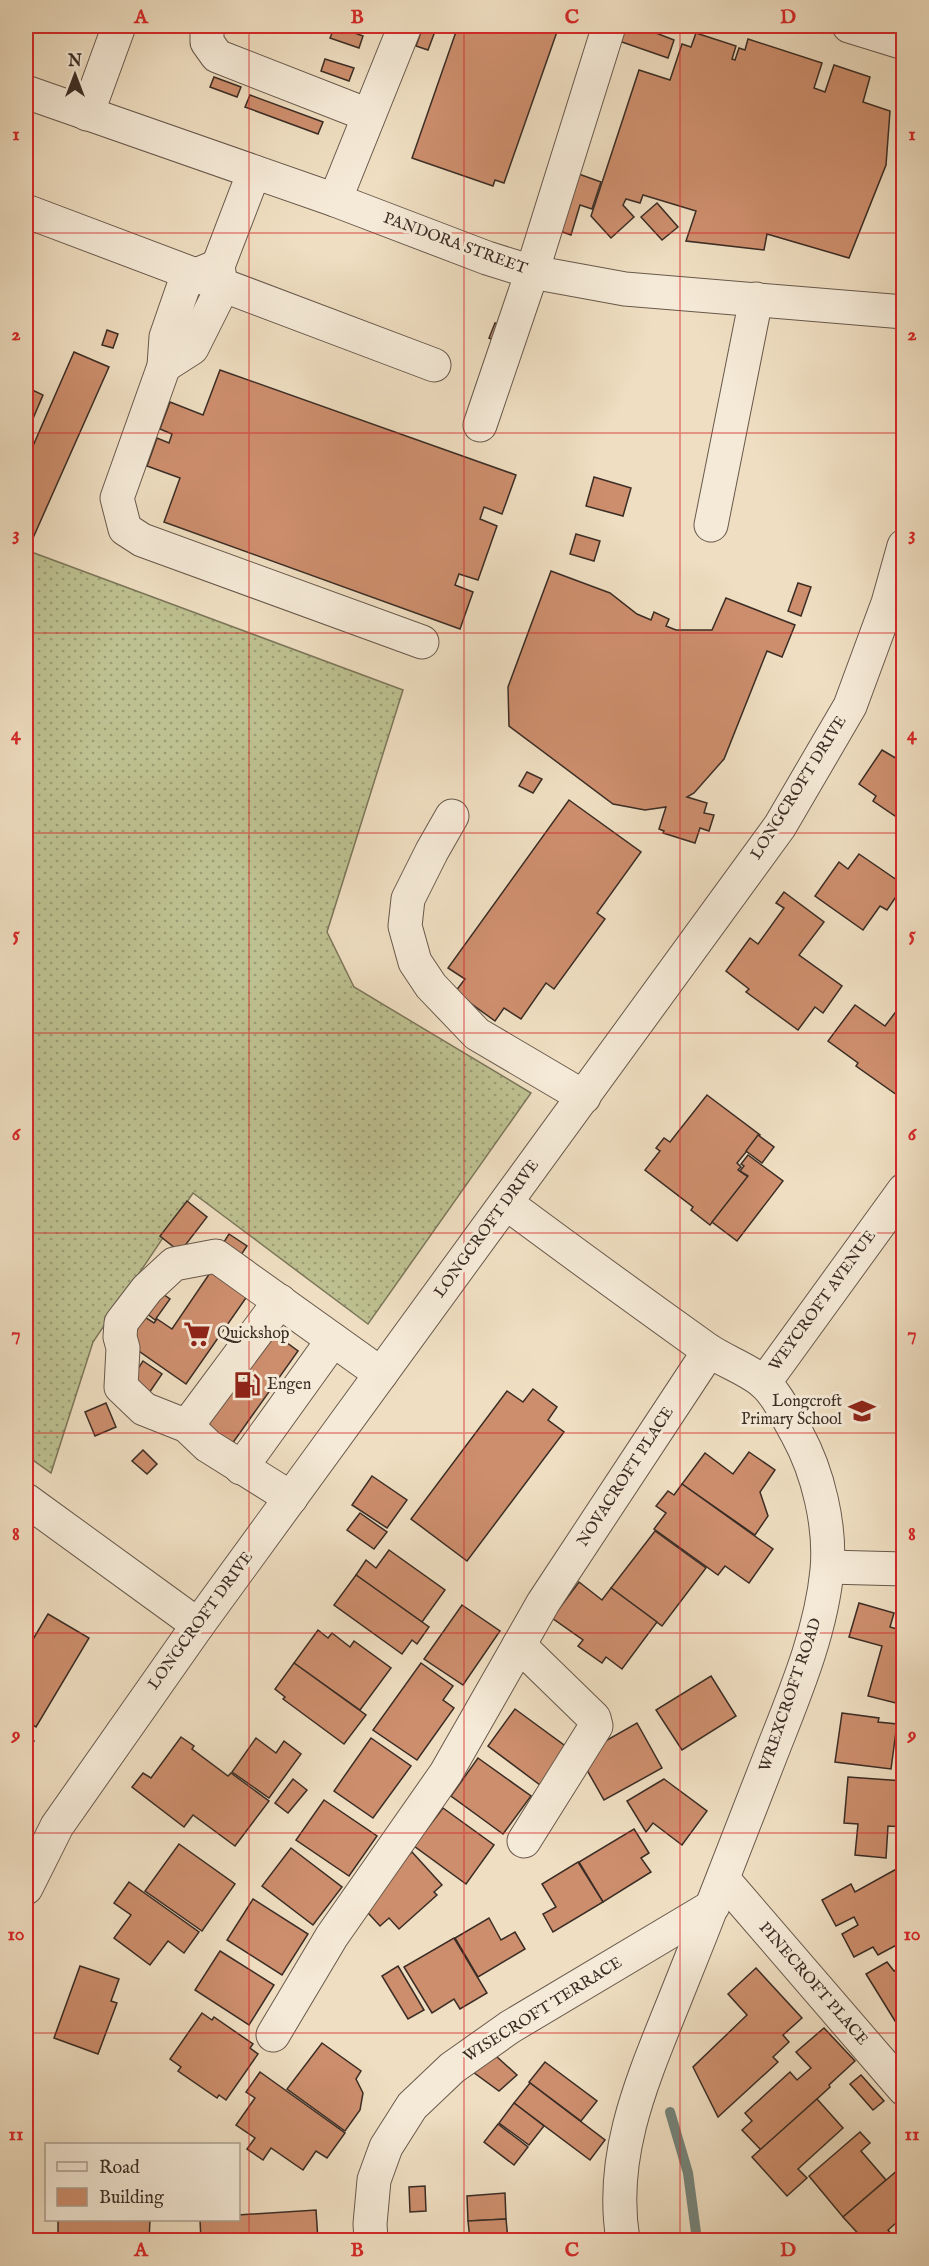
<svg xmlns="http://www.w3.org/2000/svg" width="929" height="2266" viewBox="0 0 929 2266" font-family="'IM FELL English',serif">
	<style>
		.grass { fill: url(#grass-dots); stroke: #7c765a; stroke-width: 1.5 }
		.lines { fill: none; stroke-linecap: round; stroke-linejoin: round }
		.stream { stroke: #74837a; stroke-width: 10 }
		.building { fill: #cd8e6d; stroke: #3b2d25; stroke-width: 1.5 }
		.minor-casing { stroke: #68594c; stroke-width: 35 }
		.minor { stroke: #f5ead7; stroke-width: 33 }
		.grid { fill: none; stroke: #d62828; stroke-width: 1.5; stroke-opacity: 0.55 }
		.labels { text-anchor: middle; dominant-baseline: central; stroke-width: 6; stroke-linejoin: round; paint-order: stroke }
		.street-label { font-size: 16px; fill: #3b2d25; stroke: #f5ead7 }
		.poi-label { font-size: 16px; fill: #3b2d25; stroke: #f5ead7; text-anchor: start }
		.neatline { fill: none; stroke: #d62828; stroke-width: 2 }
		.grid-label { font-size: 20px; text-anchor: middle; font-weight: bold; fill: #d62828 }
	</style>
	<defs>
		<pattern id="grass-dots" width="8" height="8" patternUnits="userSpaceOnUse" patternTransform="scale(1.5)"><rect width="8" height="8" fill="#bdc090"/><path d="M2 2h.1M6 6h.1" fill="none" stroke="#9b9c75" stroke-width="1.8" stroke-linecap="round"/></pattern>
	</defs>
	<rect width="100%" height="100%" fill="#efdec1"/>
	<filter id="stains"><feTurbulence type="fractalNoise" baseFrequency=".00333" numOctaves="4"/><feColorMatrix values="0 0 0 0 .2 0 0 0 0 .09 0 0 0 0 .02 0 0 0 .5 -.17"/></filter>
	<radialGradient id="worn" r=".72"><stop offset=".6" stop-color="#630" stop-opacity="0"/><stop offset="1" stop-color="#630" stop-opacity=".3"/></radialGradient>
	<!-- grass -->
	<path class="grass" d="M26,550L403,690L327,932L354,987L531,1093L368,1324L193,1193L93,1342L51,1473L26,1455Z"/>
	<g class="lines">
		<!-- stream -->
		<path class="stream" d="M670,2112L688,2173L697,2240"/>
	</g>
	<!-- building -->
	<g class="building">
		<path d="M335,26L363,36L359,48L330,38Z"/>
		<path d="M423,26H437L428,50L416,46Z"/>
		<path d="M458,26H559L504,183L495,180L493,186L412,158Z"/>
		<path d="M624,26L649,32L651,26H659L656,33L674,40L668,58L619,41Z"/>
		<path d="M696,33L736,46L732,59L735,60L739,48L745,50L748,39L822,63L814,88L825,92L834,65L870,77L863,102L890,111L886,165L849,258L767,234L764,250L686,241L696,211L643,195L640,203L626,199L623,205L634,217L611,238L591,216L639,70L670,80L682,44L691,47Z"/>
		<path d="M325,59L354,68L349,81L321,71Z"/>
		<path d="M214,77L241,87L237,97L210,87Z"/>
		<path d="M250,95L323,122L318,134L245,107Z"/>
		<path d="M576,173L601,182L592,209L580,205L571,235L557,230Z"/>
		<path d="M657,203L678,227L662,240L641,217Z"/>
		<path d="M495,323L507,329L501,343L489,338Z"/>
		<path d="M107,330L118,334L113,348L102,345Z"/>
		<path d="M74,352L109,367L33,538L26,535V462Z"/>
		<path d="M220,370L516,475L502,514L484,507L480,519L497,526L478,580L459,574L455,585L473,592L460,629L164,522L180,478L147,466L157,438L169,443L172,434L160,429L170,402L203,415Z"/>
		<path d="M26,387L43,395L26,435Z"/>
		<path d="M594,477L631,488L623,516L586,506Z"/>
		<path d="M576,534L600,541L594,561L570,554Z"/>
		<path d="M551,571L610,593L637,614L651,620L654,612L669,619L666,626L676,630H712L726,598L795,625L782,657L767,651L724,759L694,793L687,797L707,803L704,813L714,815L709,831L700,828L695,843L663,833L664,831L659,829L666,807L645,810L613,804L509,726L508,687Z"/>
		<path d="M798,583L811,587L801,616L788,611Z"/>
		<path d="M882,750L904,763V822L873,801L876,796L859,784Z"/>
		<path d="M527,772L542,779L533,793L519,786Z"/>
		<path d="M569,800L641,852L597,913L605,919L554,989L546,983L521,1019L504,1008L495,1021L455,992L465,979L448,968Z"/>
		<path d="M859,854L904,885L887,910L880,906L863,930L815,896L839,862L848,869Z"/>
		<path d="M784,892L824,922L799,955L842,986L823,1013L815,1007L798,1030L746,992L749,989L726,971L750,938L758,944L784,908L776,903Z"/>
		<path d="M904,927V940L897,936Z"/>
		<path d="M904,1001V1086L897,1095L856,1066L858,1063L828,1041L855,1005L885,1026Z"/>
		<path d="M707,1095L760,1135L737,1163L741,1167L738,1170L748,1177L710,1225L691,1210L693,1207L645,1170L660,1151L656,1148L664,1138L670,1142Z"/>
		<path d="M758,1135L774,1147L762,1163L746,1151Z"/>
		<path d="M748,1155L783,1181L737,1241L712,1222L748,1176L740,1171L744,1166L741,1164Z"/>
		<path d="M187,1201L207,1217L180,1252L160,1236Z"/>
		<path d="M229,1234L247,1246L239,1258L222,1245Z"/>
		<path d="M212,1270L248,1295L186,1384L136,1349L137,1312L154,1323L157,1319L172,1329Z"/>
		<path d="M154,1288L170,1299L155,1320L140,1308Z"/>
		<path d="M264,1326L298,1351L227,1451L193,1427Z"/>
		<path d="M143,1361L162,1374L145,1399L126,1387Z"/>
		<path d="M533,1389L557,1407L548,1420L564,1432L467,1561L411,1519L507,1391L523,1402Z"/>
		<path d="M106,1403L116,1427L95,1436L85,1412Z"/>
		<path d="M143,1450L157,1464L147,1474L132,1461Z"/>
		<path d="M749,1452L775,1470L760,1492L768,1516L755,1535L682,1484L705,1453L733,1474Z"/>
		<path d="M372,1476L407,1500L387,1528L352,1505Z"/>
		<path d="M682,1484L773,1549L749,1583L725,1566L718,1575L654,1529L666,1513L656,1506L668,1491L674,1495Z"/>
		<path d="M360,1513L387,1532L374,1549L347,1530Z"/>
		<path d="M655,1531L706,1568L662,1626L611,1588Z"/>
		<path d="M389,1550L445,1590L422,1622L356,1575L366,1560L376,1568Z"/>
		<path d="M356,1575L429,1627L417,1644L412,1640L402,1654L334,1605Z"/>
		<path d="M579,1582L602,1600L611,1588L657,1622L622,1669L606,1657L602,1663L578,1646L583,1640L552,1618Z"/>
		<path d="M859,1603L894,1613L890,1627L904,1631V1705L868,1696L882,1646L849,1637Z"/>
		<path d="M462,1605L500,1631L463,1685L424,1659Z"/>
		<path d="M48,1614L89,1638L36,1727L26,1721V1651Z"/>
		<path d="M318,1630L328,1638L332,1633L350,1647L354,1641L391,1668L360,1710L294,1663Z"/>
		<path d="M294,1663L366,1715L344,1744L283,1699L285,1697L275,1689Z"/>
		<path d="M421,1663L453,1686L443,1700L454,1708L417,1760L373,1730Z"/>
		<path d="M711,1676L736,1716L682,1750L656,1710Z"/>
		<path d="M515,1709L568,1748L540,1785L488,1746Z"/>
		<path d="M842,1713L879,1718L878,1722L897,1724L891,1769L835,1762Z"/>
		<path d="M637,1723L662,1768L604,1800L579,1756Z"/>
		<path d="M26,1736L34,1741L26,1755Z"/>
		<path d="M181,1737L194,1746L192,1749L228,1776L231,1773L269,1801L235,1846L193,1815L184,1827L132,1787L143,1773L151,1778Z"/>
		<path d="M256,1738L276,1753L284,1741L301,1754L269,1798L232,1772Z"/>
		<path d="M371,1738L411,1766L373,1818L334,1791Z"/>
		<path d="M478,1758L531,1796L503,1834L451,1796Z"/>
		<path d="M848,1777L904,1781V1827L888,1826L886,1858L855,1855L858,1824L844,1823Z"/>
		<path d="M293,1779L307,1790L288,1813L275,1803Z"/>
		<path d="M664,1779L707,1811L682,1845L653,1823L646,1832L627,1801Z"/>
		<path d="M324,1800L377,1836L349,1876L296,1840Z"/>
		<path d="M443,1808L494,1845L466,1884L414,1846Z"/>
		<path d="M634,1829L649,1853L641,1858L651,1872L603,1902L579,1862Z"/>
		<path d="M179,1844L235,1884L202,1931L145,1891Z"/>
		<path d="M291,1848L342,1887L313,1925L262,1886Z"/>
		<path d="M412,1852L442,1885L434,1892L437,1895L399,1929L389,1918L380,1926L358,1902Z"/>
		<path d="M578,1862L603,1902L553,1932L543,1914L556,1907L542,1884Z"/>
		<path d="M900,1867L904,1872V1941L878,1955L873,1947L854,1957L842,1934L858,1925L854,1917L836,1926L822,1900L851,1884L855,1892Z"/>
		<path d="M129,1882L199,1932L184,1953L168,1941L150,1965L114,1938L131,1915L114,1903Z"/>
		<path d="M253,1899L308,1934L282,1975L227,1940Z"/>
		<path d="M489,1918L501,1940L515,1932L525,1949L478,1977L455,1938Z"/>
		<path d="M454,1938L487,1993L460,2009L454,1999L432,2013L404,1967Z"/>
		<path d="M220,1951L274,1985L249,2025L195,1990Z"/>
		<path d="M887,1962L894,1971L904,1966V2017L895,2021L866,1974Z"/>
		<path d="M80,1966L119,1979L111,2001L117,2003L98,2054L54,2038Z"/>
		<path d="M398,1966L424,2010L408,2019L382,1976Z"/>
		<path d="M756,1968L802,2018L783,2035L789,2042L773,2057L778,2062L718,2117L693,2067L747,2015L728,1994Z"/>
		<path d="M202,2013L212,2020L214,2017L253,2044L250,2048L258,2054L226,2100L219,2095L217,2098L178,2071L181,2067L170,2059Z"/>
		<path d="M824,2028L855,2061L829,2085L830,2087L761,2150L742,2130L752,2121L745,2113L790,2072L797,2080L811,2068L796,2052Z"/>
		<path d="M322,2043L361,2071L356,2079L363,2093L360,2110L345,2131L287,2089Z"/>
		<path d="M496,2056L517,2075L499,2091L473,2072Z"/>
		<path d="M545,2062L597,2101L581,2121L529,2082Z"/>
		<path d="M260,2072L345,2133L327,2158L316,2151L303,2170L271,2148L263,2160L247,2149L255,2138L236,2125L255,2098L246,2092Z"/>
		<path d="M861,2075L884,2101L873,2110L850,2084Z"/>
		<path d="M530,2083L605,2140L590,2160L514,2103Z"/>
		<path d="M817,2099L843,2128L798,2169L807,2178L787,2196L752,2157Z"/>
		<path d="M514,2103L544,2126L529,2145L499,2123Z"/>
		<path d="M498,2124L528,2147L514,2165L484,2142Z"/>
		<path d="M860,2132L870,2143L861,2151L886,2180L843,2217L809,2176Z"/>
		<path d="M899,2169L902,2172L904,2171V2216L888,2230L895,2239L864,2240L843,2217Z"/>
		<path d="M425,2186L426,2211L410,2212L409,2187Z"/>
		<path d="M505,2193L506,2219L468,2221L467,2196Z"/>
		<path d="M316,2210L318,2240H278L277,2234L260,2235L261,2239L201,2240L200,2220H238V2215Z"/>
		<path d="M506,2219L508,2240H470L468,2221Z"/>
		<path d="M58,2220H150L149,2240H58Z"/>
	</g>
	<g class="lines">
		<defs>
			<g id="minor">
				<path d="M207,26V42L217,56L368,115"/>
				<path d="M849,26L904,43"/>
				<path d="M26,92L335,200L487,258L532,272L625,289L904,312"/>
				<path d="M87,114L119,26"/>
				<path d="M335,200L405,26"/>
				<path d="M26,211L434,365"/>
				<path d="M218,266L196,275L184,285L166,337L164,366L117,498L125,529L142,540L422,642"/>
				<path d="M164,366L192,348L217,298L221,285L218,266L254,172"/>
				<path d="M480,425L532,272L609,26"/>
				<path d="M711,525L756,299"/>
				<path d="M452,816L432,851L408,899L405,926L415,962L431,986L477,1034L584,1097"/>
				<path d="M506,1203C572,1252 638,1300 705,1348C723,1361 746,1368 763,1382C778,1395 787,1417 797,1434C818,1472 831,1526 827,1570C821,1634 793,1698 770,1757C738,1840 706,1922 673,2004C642,2081 609,2156 623,2240"/>
				<path d="M764,1383L904,1190"/>
				<path d="M187,1426L280,1301"/>
				<path d="M241,1468L333,1340"/>
				<path d="M291,1498L208,1446L187,1426L144,1409L121,1387L123,1348L120,1337L121,1323L147,1289L174,1264L216,1256L381,1374"/>
				<path d="M26,1500L198,1625"/>
				<path d="M828,1567L904,1569"/>
				<path d="M519,1645L594,1718L596,1726L524,1841"/>
				<path d="M723,1879L904,2089"/>
				<path d="M26,1888L57,1826L198,1625L780,826L850,706L888,603L904,546"/>
				<path d="M273,2035L332,1936L446,1773L543,1603L709,1351"/>
				<path d="M371,2240L370,2224L374,2180L386,2147L412,2106L452,2068L510,2027L713,1906"/>
			</g>
		</defs>
		<!-- minor casing -->
		<use href="#minor" class="minor-casing"/>
		<!-- minor -->
		<use href="#minor" class="minor"/>
	</g>
	<!-- grid -->
	<path class="grid" d="M249,26V2240M464,26V2240M680,26V2240M26,233H904M26,433H904M26,633H904M26,833H904M26,1033H904M26,1233H904M26,1433H904M26,1633H904M26,1833H904M26,2033H904"/>
	<!-- icons -->
	<defs>
		<symbol id="supermarket-bare" viewBox="-9 -9 18 18"><path d="M-6-5.5h2.5l.6 2H6L4.5 2H-2.5L-4.4-4H-6ZM-1.5 3.2a1.3 1.3 0 1 0 .1 0ZM3 3.2a1.3 1.3 0 1 0 .1 0Z" fill="#8f2418" stroke="#f5ead7" stroke-width="2.5" paint-order="stroke"/></symbol>
		<symbol id="fuel-bare" viewBox="-9 -9 18 18"><path d="M-5.5-6h7V0h2V4h1.3V-2.5L3-4.5l.8-.8L6-3V5H2.5V1h-1V6h-7ZM-4.2-4.7v3.2H.2V-4.7Z" fill="#8f2418" stroke="#f5ead7" stroke-width="2.5" paint-order="stroke"/></symbol>
		<symbol id="school-bare" viewBox="-9 -9 18 18"><path d="M0-5L7-2L0 1L-7-2ZM-4 1L0 2.5L4 1V4Q0 6-4 4Z" fill="#8f2418" stroke="#f5ead7" stroke-width="2.5" paint-order="stroke"/></symbol>
	</defs>
	<g fill-rule="evenodd">
		<use href="#supermarket-bare" x="178" y="1315" width="38" height="38"/>
		<use href="#fuel-bare" x="228" y="1366" width="38" height="38"/>
		<use href="#school-bare" x="843" y="1392" width="38" height="38"/>
	</g>
	<g class="labels">
		<!-- street labels -->
		<g class="street-label">
			<text transform="translate(455 244) rotate(20)">PANDORA STREET</text>
			<text transform="translate(799 788) rotate(-58)">LONGCROFT DRIVE</text>
			<text transform="translate(487 1229) rotate(-54)">LONGCROFT DRIVE</text>
			<text transform="translate(823 1301) rotate(-54)">WEYCROFT AVENUE</text>
			<text transform="translate(626 1477) rotate(-57)">NOVACROFT PLACE</text>
			<text transform="translate(201 1621) rotate(-54)">LONGCROFT DRIVE</text>
			<text transform="translate(791 1695) rotate(-71)">WREXCROFT ROAD</text>
			<text transform="translate(813 1984) rotate(49)">PINECROFT PLACE</text>
			<text transform="translate(543 2010) rotate(-32)">WISECROFT TERRACE</text>
		</g>
		<!-- poi labels -->
		<g class="poi-label">
			<text x="217" y="1334">Quickshop</text>
			<text x="267" y="1385">Engen</text>
			<text x="842" y="1402" text-anchor="end">Longcroft<tspan x="842" dy="18">Primary School</tspan></text>
		</g>
	</g>
	<!-- margin -->
	<rect width="929" height="2266" fill="none" stroke="#efdec1" stroke-width="66"/>
	<!-- legend -->
	<rect x="45" y="2143" width="195" height="78" fill="#f5ead7" stroke="#ab9e90" stroke-width="1.5"/>
	<rect x="57" y="2162" width="30" height="9" fill="#f5ead7" stroke="#ab9e90" stroke-width="1.5"/>
	<text x="99" y="2173" font-size="18" fill="#3b2d25">Road</text>
	<rect x="57" y="2188" width="30" height="18" fill="#cd8e6d" stroke="#ab9e90" stroke-width="1.5"/>
	<text x="99" y="2203" font-size="18" fill="#3b2d25">Building</text>
	<!-- north arrow -->
	<g transform="translate(75 75)" stroke="#f5ead7" stroke-width="4.5" paint-order="stroke">
	<path d="M0-4.5L10 22L0 15L-10 22Z" fill="#3b2d25"/>
	<text y="-9" font-size="16" font-weight="bold" text-anchor="middle" fill="#3b2d25">N</text>
	</g>
	<rect x="33" y="33" width="863" height="2200" class="neatline"/>
	<g class="grid-label">
		<text x="141" y="23">A</text>
		<text x="357" y="23">B</text>
		<text x="572" y="23">C</text>
		<text x="788" y="23">D</text>
		<text x="16" y="140">1</text>
		<text x="912" y="140">1</text>
		<text x="16" y="340">2</text>
		<text x="912" y="340">2</text>
		<text x="16" y="540">3</text>
		<text x="912" y="540">3</text>
		<text x="16" y="740">4</text>
		<text x="912" y="740">4</text>
		<text x="16" y="940">5</text>
		<text x="912" y="940">5</text>
		<text x="16" y="1140">6</text>
		<text x="912" y="1140">6</text>
		<text x="16" y="1340">7</text>
		<text x="912" y="1340">7</text>
		<text x="16" y="1540">8</text>
		<text x="912" y="1540">8</text>
		<text x="16" y="1740">9</text>
		<text x="912" y="1740">9</text>
		<text x="16" y="1940">10</text>
		<text x="912" y="1940">10</text>
		<text x="16" y="2140">11</text>
		<text x="912" y="2140">11</text>
		<text x="141" y="2256">A</text>
		<text x="357" y="2256">B</text>
		<text x="572" y="2256">C</text>
		<text x="788" y="2256">D</text>
	</g>
	<rect width="100%" height="100%" filter="url(#stains)"/>
	<rect width="100%" height="100%" fill="url(#worn)"/>
</svg>
